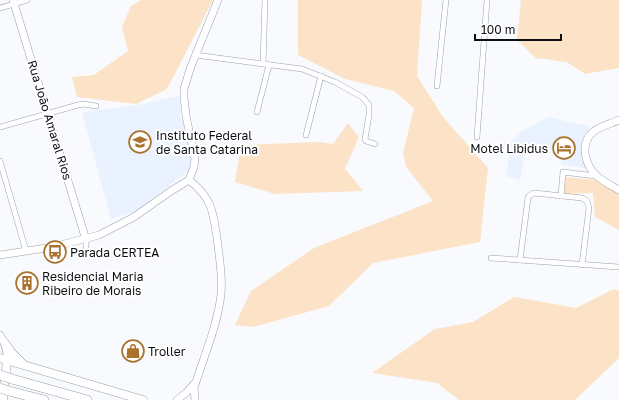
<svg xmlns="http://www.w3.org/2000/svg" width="619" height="400" font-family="'Golos Text',sans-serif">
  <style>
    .built { fill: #e9f2fe }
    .green { fill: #fce3c7 }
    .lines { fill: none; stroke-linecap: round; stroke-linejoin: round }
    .street-casing { stroke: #98a2ad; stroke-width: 6 }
    .secondary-casing { stroke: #98a2ad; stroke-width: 8 }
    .primary-casing { stroke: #98a2ad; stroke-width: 9 }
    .highway-casing { stroke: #98a2ad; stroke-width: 10 }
    .street { stroke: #fff; stroke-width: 5 }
    .secondary { stroke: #fff; stroke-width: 7 }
    .primary { stroke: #fff; stroke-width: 8 }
    .highway { stroke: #fff; stroke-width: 9 }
    .highway-bridge-casing { stroke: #98a2ad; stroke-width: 10; stroke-linecap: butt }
    .highway-bridge { stroke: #fff; stroke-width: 9 }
    .labels { text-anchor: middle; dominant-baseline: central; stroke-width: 4; stroke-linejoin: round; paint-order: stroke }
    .street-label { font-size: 12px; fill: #0c1014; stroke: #fff }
    .poi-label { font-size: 12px; fill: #0c1014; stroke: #fff; text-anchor: start }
  </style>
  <rect width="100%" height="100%" fill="#f8fafd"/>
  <g class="built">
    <polygon points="179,96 181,112 180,113 180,118 184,119 192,162 191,168 138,211 111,219 82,112 133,106"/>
    <polygon points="549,117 590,127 583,145 588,169 561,164 562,151 526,145 520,180 506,176 511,142 522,131"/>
  </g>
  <g class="green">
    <polygon points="141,0 213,0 167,89 136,104 77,97 72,77 94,75 128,51 122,27 131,6"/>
    <polygon points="298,0 422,0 417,76 443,117 488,168 480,242 373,263 329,306 253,327 235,325 251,291 314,248 433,201 406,167 403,153 414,108 394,91 345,79 298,55"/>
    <polygon points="521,0 619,0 619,68 585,74 567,62 536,58 517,40"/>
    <polygon points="348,123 359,137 345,169 363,191 275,194 235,182 241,145 320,142 333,144"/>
    <polygon points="564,177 597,180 619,193 619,230 595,217 593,193 564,194"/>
    <polygon points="614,289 619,291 619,358 575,400 459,400 437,383 372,373 435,329 473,322 514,297 576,308"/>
  </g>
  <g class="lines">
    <g class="street-casing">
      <g id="street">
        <polyline points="0,8 27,0"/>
        <polyline points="195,55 302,69 335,82 362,97 369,105 369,115 365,139 366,141 375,144"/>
        <polyline points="263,64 265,0"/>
        <polyline points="437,86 446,0"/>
        <polyline points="257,112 269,65"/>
        <polyline points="0,127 78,105 83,104 96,106"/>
        <polyline points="306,135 321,76"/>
        <polyline points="477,137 487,0"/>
        <polyline points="0,161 26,251"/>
        <polyline points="561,196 563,172 596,176"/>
        <polyline points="83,256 86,249 86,240"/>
        <polyline points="491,258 619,267"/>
        <polyline points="520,260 528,198 529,196 534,193 582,198 587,201 589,208 582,265"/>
      </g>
    </g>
    <g class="secondary-casing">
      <g id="secondary">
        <polyline points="13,0 86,240"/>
        <path d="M619 120C611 124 600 126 593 132 579 144 585 166 598 177 604 182 612 186 619 190"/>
        <path d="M189 180C212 198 213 211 217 238 219 257 223 275 221 294 218 324 203 359 194 388L195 400"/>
        <polyline points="0,255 53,247 99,235 134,217 171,191 189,180 194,167 195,159 186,116 184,97 184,89 190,69 218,0"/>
        <path d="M0 335C5 343 8 350 7 360"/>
        <polyline points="177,400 187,392 194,384"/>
      </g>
    </g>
    <g class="primary-casing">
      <g id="primary">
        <polyline points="5,343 11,352 23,364"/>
        <polyline points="0,358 143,400"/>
        <polyline points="3,400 7,360"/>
      </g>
    </g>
    <g class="highway-casing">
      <g id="highway">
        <polyline points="12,379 87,400"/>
        <polyline points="9,391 44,400"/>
      </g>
    </g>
    <use href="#street" class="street"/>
    <use href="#secondary" class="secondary"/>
    <use href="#primary" class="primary"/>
    <use href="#highway" class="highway"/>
    <g class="highway-bridge-casing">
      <g id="highway-bridge">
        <polyline points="0,375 12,379"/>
        <polyline points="0,388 9,391"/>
      </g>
    </g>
    <use href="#highway-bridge" class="highway-bridge"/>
  </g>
  <defs>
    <g id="university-ring" transform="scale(1.15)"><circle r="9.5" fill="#fff" stroke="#a9732e" stroke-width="1.5"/><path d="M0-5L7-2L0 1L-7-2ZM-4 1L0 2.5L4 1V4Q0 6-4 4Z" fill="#a9732e"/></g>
    <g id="hotel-ring" transform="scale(1.15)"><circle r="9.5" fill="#fff" stroke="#a9732e" stroke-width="1.5"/><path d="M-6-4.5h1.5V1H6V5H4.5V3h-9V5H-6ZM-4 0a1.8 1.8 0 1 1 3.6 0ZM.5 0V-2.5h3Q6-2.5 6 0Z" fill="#a9732e"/></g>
    <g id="bus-ring" transform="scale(1.15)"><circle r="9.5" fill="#fff" stroke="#a9732e" stroke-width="1.5"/><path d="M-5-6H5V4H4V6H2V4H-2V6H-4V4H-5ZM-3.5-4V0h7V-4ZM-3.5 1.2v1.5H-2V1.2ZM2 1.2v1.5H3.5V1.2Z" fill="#a9732e"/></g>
    <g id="building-ring" transform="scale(1.15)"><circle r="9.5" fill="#fff" stroke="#a9732e" stroke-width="1.5"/><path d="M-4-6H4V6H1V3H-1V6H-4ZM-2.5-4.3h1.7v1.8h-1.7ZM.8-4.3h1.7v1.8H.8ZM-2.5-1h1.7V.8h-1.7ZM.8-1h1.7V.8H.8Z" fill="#a9732e"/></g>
    <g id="shop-ring" transform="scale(1.15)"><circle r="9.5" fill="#fff" stroke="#a9732e" stroke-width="1.5"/><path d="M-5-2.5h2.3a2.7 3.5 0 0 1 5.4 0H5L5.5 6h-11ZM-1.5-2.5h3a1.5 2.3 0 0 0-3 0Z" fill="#a9732e"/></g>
  </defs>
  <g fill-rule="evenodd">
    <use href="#university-ring" x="140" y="142"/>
    <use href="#hotel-ring" x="564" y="148"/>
    <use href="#bus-ring" x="55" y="252"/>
    <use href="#building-ring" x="27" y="283"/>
    <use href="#shop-ring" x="133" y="351"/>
  </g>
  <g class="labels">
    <g class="street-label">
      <text transform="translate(50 120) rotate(73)">Rua João Amaral Rios</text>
    </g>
    <g class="poi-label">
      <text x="156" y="135">Instituto Federal<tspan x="156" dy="14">de Santa Catarina</tspan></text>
      <text x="548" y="148" text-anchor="end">Motel Libidus</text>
      <text x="70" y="252">Parada CERTEA</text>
      <text x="42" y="276">Residencial Maria<tspan x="42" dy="14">Ribeiro de Morais</tspan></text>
      <text x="148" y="351">Troller</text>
    </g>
  </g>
  <path d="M475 34v6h86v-6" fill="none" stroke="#0c1014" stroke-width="2"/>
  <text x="481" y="34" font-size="12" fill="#0c1014" stroke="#ffffff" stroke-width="3" paint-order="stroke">100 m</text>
</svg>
